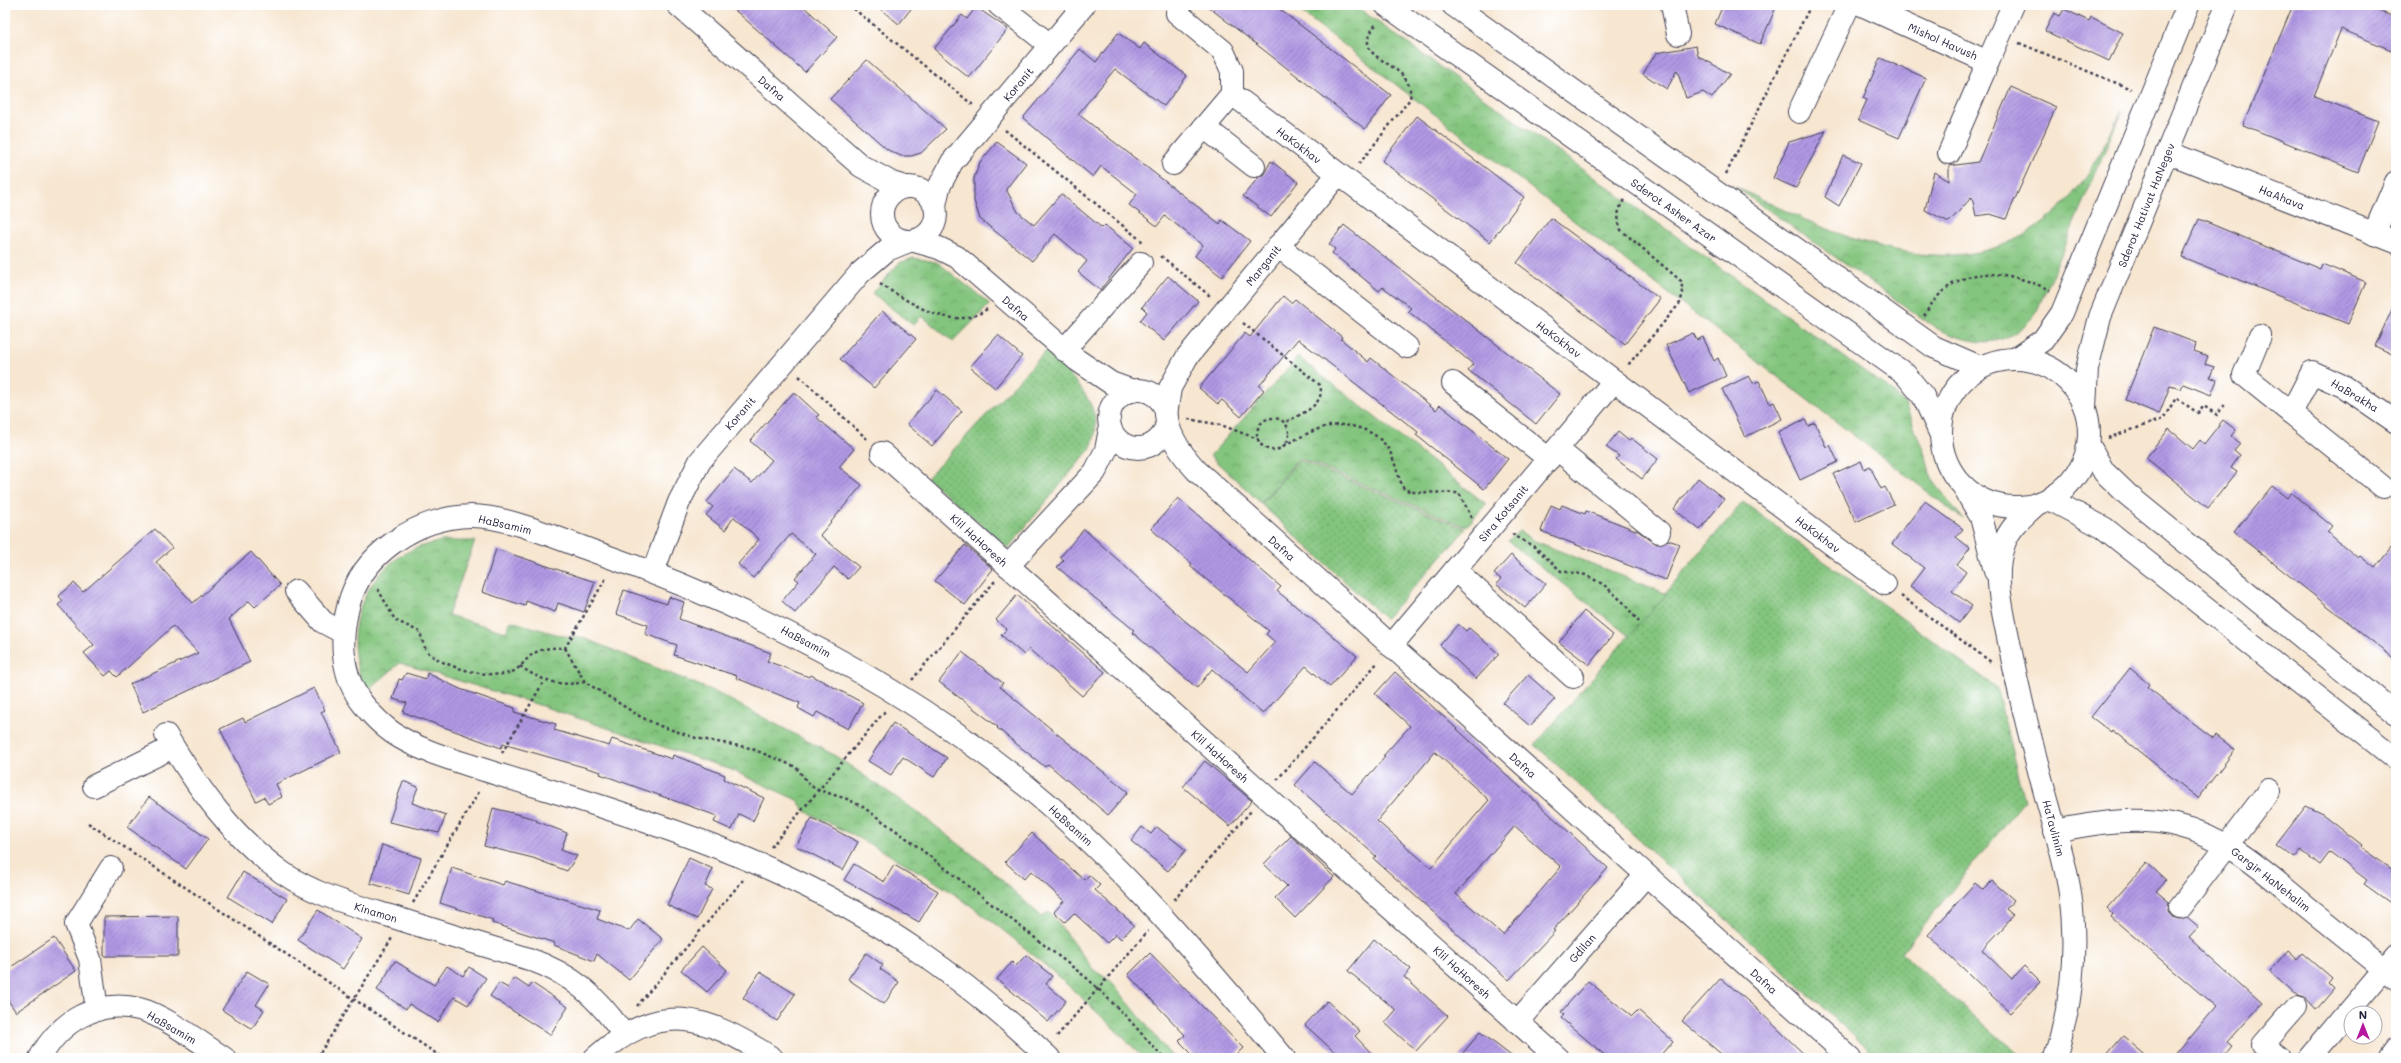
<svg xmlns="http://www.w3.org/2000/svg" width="2401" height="1063" font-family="Mali,sans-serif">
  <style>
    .grass { fill: url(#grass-dots); stroke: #52745c }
    .park { fill: url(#park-crowns); stroke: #52745c }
    .building { fill: url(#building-hatch); fill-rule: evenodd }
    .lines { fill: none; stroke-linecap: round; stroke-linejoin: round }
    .minor-casing { stroke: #423f51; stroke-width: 24 }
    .path { stroke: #423f51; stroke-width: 2.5; stroke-dasharray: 3 3; stroke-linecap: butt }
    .minor { stroke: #fff; stroke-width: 22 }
    .labels { text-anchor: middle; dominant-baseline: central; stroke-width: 3.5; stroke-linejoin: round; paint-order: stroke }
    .street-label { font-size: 11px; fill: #22223b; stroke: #fff }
  </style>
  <defs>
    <pattern id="grass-dots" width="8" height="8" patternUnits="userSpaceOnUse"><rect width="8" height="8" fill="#83c57e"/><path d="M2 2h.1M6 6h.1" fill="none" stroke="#6ba068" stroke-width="1.8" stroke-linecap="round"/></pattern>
    <pattern id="park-crowns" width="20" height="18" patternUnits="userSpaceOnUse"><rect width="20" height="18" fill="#83c57e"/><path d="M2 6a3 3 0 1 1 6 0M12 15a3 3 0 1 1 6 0" fill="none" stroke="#6ba068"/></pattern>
    <pattern id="building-hatch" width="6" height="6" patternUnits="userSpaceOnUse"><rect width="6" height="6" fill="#b099e4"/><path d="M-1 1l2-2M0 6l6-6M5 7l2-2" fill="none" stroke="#8f7cba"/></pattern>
  </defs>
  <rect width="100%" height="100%" fill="#fff"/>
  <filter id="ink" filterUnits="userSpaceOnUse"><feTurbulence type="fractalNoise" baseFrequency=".025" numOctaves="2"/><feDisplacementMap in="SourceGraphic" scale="8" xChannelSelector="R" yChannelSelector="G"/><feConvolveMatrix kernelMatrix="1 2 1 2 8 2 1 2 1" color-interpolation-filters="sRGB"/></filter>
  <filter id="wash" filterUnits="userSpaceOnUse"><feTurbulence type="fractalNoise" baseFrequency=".012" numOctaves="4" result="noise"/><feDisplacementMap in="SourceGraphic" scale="16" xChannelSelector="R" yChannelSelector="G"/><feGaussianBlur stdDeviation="0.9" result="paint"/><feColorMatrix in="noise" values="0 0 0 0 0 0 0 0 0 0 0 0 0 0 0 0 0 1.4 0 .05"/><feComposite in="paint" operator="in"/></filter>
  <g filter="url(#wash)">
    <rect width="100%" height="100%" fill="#f7e6d0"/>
    <g class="grass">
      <path d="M1046 351C1072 378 1110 408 1090 449L1008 548 927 478Z"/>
      <polygon points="1299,460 1466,529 1385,619 1261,504"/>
      <polygon points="1743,502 1996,687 2024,801 1901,953 2023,1058 1878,1058 1535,745"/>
    </g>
    <g class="park">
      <polygon points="1292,5 1354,5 1889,389 1905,404 1927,460 1931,478 1963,519"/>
      <path d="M2122 110 2036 313C2006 350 1976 347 1936 328L1734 186C1836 236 1964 302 2061 207 2089 180 2105 143 2122 110Z"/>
      <polygon points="913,258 937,262 990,304 953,342 922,316 913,325 872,293 899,263"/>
      <polygon points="1298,357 1486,504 1466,527 1299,458 1261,503 1210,456"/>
      <polygon points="1519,531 1535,541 1667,594 1629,636 1508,541"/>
      <path d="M441 541H475L448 615 506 632 511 621 563 636 581 637 713 691 834 755 916 811 981 861 1042 917 1049 912 1095 971 1111 981 1173 1058H1144C1090 1004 1035 953 974 908 921 869 863 840 805 811L797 800 729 769 539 705 400 663 366 692C363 683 359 674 357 666 345 620 370 570 411 550 420 546 431 544 441 541Z"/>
    </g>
    <g id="blocks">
      <g class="building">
        <polygon points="729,5 802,5 837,37 805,72"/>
        <polygon points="875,5 914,5 899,24"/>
        <polygon points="1206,5 1274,5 1391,95 1365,129"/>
        <polygon points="1723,5 1777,5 1760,44 1715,24"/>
        <polygon points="2293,5 2365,5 2396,18 2396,52 2341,29 2314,96 2378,121 2358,172 2243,125"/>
        <polygon points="976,7 1008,29 969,78 934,49 962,15 967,19"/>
        <polygon points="2064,9 2089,21 2091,17 2123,33 2109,61 2045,31 2054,13 2060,16"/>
        <polygon points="1118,33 1140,49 1144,43 1187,76 1164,106 1115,69 1078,114 1220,224 1222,220 1250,241 1222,277 1195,256 1203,245 1165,216 1157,226 1129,205 1137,194 1101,166 1093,177 1023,118 1080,49 1096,62"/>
        <polygon points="1696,46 1698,56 1730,74 1712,98 1703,92 1686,98 1677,70 1667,89 1643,74 1656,53"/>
        <polygon points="1880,58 1926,78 1899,138 1858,120 1867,100 1863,98"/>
        <polygon points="867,60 946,129 921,153 911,156 901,156 888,150 830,99"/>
        <polygon points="2011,87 2056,107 2006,219 1990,214 1976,216 1972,197 1949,222 1925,210 1934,172 1949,181 1949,166 1978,162"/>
        <polygon points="1417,116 1524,197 1490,242 1382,161"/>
        <polygon points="1826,131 1796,188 1773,178 1789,142"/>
        <polygon points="997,142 1026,163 1006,189 1018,212 1034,225 1061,194 1102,228 1105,225 1133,248 1100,290 1078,272 1087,261 1055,234 1032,261 980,219 974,201 974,178 980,162"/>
        <polygon points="1843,155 1861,163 1839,206 1825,197"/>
        <polygon points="1271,161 1298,182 1271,217 1243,196 1258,178 1264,174"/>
        <polygon points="1551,218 1660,299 1625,344 1517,263"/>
        <polygon points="2199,219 2320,269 2322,264 2366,282 2348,324 2182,257"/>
        <polygon points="1344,225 1560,394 1536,424 1468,370 1473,364 1408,311 1411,308 1383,287 1379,291 1332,253 1335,249 1329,244"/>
        <polygon points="1168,276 1198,301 1164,341 1140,321 1147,312 1142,307"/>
        <polygon points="1283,296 1291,303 1295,299 1342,337 1341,339 1368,362 1371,358 1436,410 1440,405 1508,459 1484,489 1416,435 1418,432 1298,339 1259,386 1264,390 1241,417 1222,400 1218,404 1199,388 1245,333 1250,337"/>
        <polygon points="2396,301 2396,356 2375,346"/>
        <polygon points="882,311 916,339 874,388 840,359"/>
        <polygon points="2154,327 2196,343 2194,351 2208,356 2205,364 2214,367 2210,377 2217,380 2211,395 2183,384 2181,389 2170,386 2159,414 2125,400"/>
        <polygon points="1693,333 1697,340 1703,337 1714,361 1718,358 1726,376 1689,393 1666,345"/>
        <polygon points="998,335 1022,356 995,388 970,367"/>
        <polygon points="1749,376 1753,383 1759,381 1770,404 1774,402 1782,419 1745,437 1722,389"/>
        <polygon points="937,390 962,411 932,446 907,424"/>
        <polygon points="794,392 819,415 816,417 854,449 839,467 862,485 820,535 859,567 848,579 834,567 795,613 782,601 799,581 795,578 816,554 791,534 753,578 738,564 759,539 734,517 725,530 706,515 713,507 707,502 734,469 752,483 772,460 750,441"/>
        <polygon points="1805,419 1808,426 1815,423 1826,447 1830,445 1838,462 1800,480 1778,432"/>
        <polygon points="2223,420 2236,430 2231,436 2240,443 2234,450 2240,455 2231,468 2237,472 2208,508 2146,458 2169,429 2193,449 2200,440 2204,444"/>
        <polygon points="1618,432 1629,441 1631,438 1658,459 1642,479 1616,459 1619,456 1606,447"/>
        <polygon points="1861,461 1864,469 1870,466 1881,489 1885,487 1894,504 1856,522 1833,474"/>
        <polygon points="1698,478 1724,499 1700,530 1674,509"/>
        <polygon points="2272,486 2287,498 2291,493 2332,526 2327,532 2358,558 2360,556 2375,568 2396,542 2396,660 2234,532"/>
        <polygon points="1178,498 1281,587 1277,591 1357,656 1330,687 1306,666 1263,714 1212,669 1197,688 1132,632 1134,630 1057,567 1064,560 1060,557 1084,529 1185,621 1248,672 1275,642 1266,634 1269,631 1190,566 1192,564 1151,529"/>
        <polygon points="1925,501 1963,529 1956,537 1970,548 1957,565 1966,572 1952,591 1972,606 1959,623 1910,586 1924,568 1892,544"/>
        <polygon points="1551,505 1560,509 1562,505 1585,514 1586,511 1638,531 1657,544 1668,540 1680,544 1666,580 1541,531"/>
        <polygon points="155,529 172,548 156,562 193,603 251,552 280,585 255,607 249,601 229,619 250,662 143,712 130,684 198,653 173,626 117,677 111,671 105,676 84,653 94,645 58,605 63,601 59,596 74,583 83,592"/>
        <polygon points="965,545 993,569 965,605 935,581"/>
        <polygon points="496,549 595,582 584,612 558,603 555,612 526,601 525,606 482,592"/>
        <polygon points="1511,555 1546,584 1525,608 1496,584 1501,579 1494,574"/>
        <polygon points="624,590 667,604 669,597 684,602 679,619 771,653 767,661 809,677 811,675 863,703 848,729 817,712 814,717 798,708 800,703 736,678 737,676 674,655 677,645 645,634 648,625 616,614"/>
        <polygon points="1017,595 1105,672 1082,696 1029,649 1024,655 1001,635 1007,629 996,620"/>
        <polygon points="1584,611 1613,635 1589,665 1559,642"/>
        <polygon points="1458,624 1466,631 1469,628 1499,654 1476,679 1440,645"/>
        <polygon points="962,652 1003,683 1000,687 1128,792 1108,815 1048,764 1045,767 997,728 998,727 939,682"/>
        <polygon points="2130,668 2149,684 2147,687 2213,738 2216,735 2235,750 2198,798 2112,730 2111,732 2091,717"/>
        <path d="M1395 672 1608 868 1553 930 1555 931 1509 980 1374 859 1376 856 1295 785 1315 762 1352 794 1385 757 1383 756 1410 726 1375 694ZM1435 752 1489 800 1431 868 1377 821ZM1515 826 1561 867 1503 935 1456 894Z"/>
        <polygon points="406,673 426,679 427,673 460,689 515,708 514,712 556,724 554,730 609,746 612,739 672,759 673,755 725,775 724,779 764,798 753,821 739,814 732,830 714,822 717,816 600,774 601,772 503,744 501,748 403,712 407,703 393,699 399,679 402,680"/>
        <polygon points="1528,675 1555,699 1530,726 1503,703"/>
        <polygon points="314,688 325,710 321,712 341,752 276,784 282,797 268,804 264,797 256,801 220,729 243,718 245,722"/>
        <polygon points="893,723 947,758 934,777 903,757 891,775 868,761"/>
        <polygon points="1205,761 1252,801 1230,826 1183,787"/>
        <polygon points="403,781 418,787 412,803 446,815 439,833 389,822"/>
        <polygon points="149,797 208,839 186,869 127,827"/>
        <polygon points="2306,806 2321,813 2362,845 2360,847 2396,872 2396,907 2364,884 2367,880 2330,852 2320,865 2301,850 2295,858 2276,845"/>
        <polygon points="493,808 536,819 536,821 567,833 561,850 577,856 567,871 533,858 484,846"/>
        <polygon points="812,818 858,842 843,870 796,846"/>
        <polygon points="1142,827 1151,834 1157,827 1186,850 1168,871 1131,841"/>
        <polygon points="1032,833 1084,880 1089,875 1100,885 1095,890 1134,925 1121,939 1116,934 1107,943 1074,913 1065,922 1054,912 1064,901 1031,871 1024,879 1005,862"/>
        <polygon points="1291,836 1334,877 1295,918 1275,898 1287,886 1264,864"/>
        <polygon points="382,845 421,858 409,895 370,883"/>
        <polygon points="689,858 713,869 705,886 712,889 697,919 667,905"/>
        <polygon points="2147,863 2166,880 2156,891 2169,902 2168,911 2172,917 2179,919 2187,917 2199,927 2189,938 2262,1004 2227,1043 2231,1046 2221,1058 2173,1058 2216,1007 2111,917 2113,914 2107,908"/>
        <polygon points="854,864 884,882 894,865 938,891 919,922 844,880"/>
        <polygon points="452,868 503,885 505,881 600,910 597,919 629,931 638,919 663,939 629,980 597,954 594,961 554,945 555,943 492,923 493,920 440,903"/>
        <polygon points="243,872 287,899 272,924 228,897"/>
        <polygon points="1992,881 2014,900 2006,909 2014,916 1982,950 2012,979 2024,966 2040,982 2010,1013 1928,935 1975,883 1983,890"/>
        <polygon points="318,910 362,939 343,969 298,940"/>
        <polygon points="178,916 178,956 104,956 104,917"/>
        <polygon points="54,938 76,971 16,1012 5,996 5,971"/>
        <polygon points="1374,939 1411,969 1404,977 1448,1016 1416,1051 1385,1023 1396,1010 1348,971"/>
        <polygon points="702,947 727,970 707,992 681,970"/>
        <polygon points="2287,951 2297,960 2303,953 2332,978 2328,983 2334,989 2316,1010 2304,997 2297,995 2270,971"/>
        <polygon points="866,953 883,965 880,969 899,982 884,1004 848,979"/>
        <polygon points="1150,953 1243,1048 1233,1058 1196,1058 1179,1041 1185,1035 1128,975"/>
        <polygon points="1026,955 1052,976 1046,984 1066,1001 1048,1022 997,979 1012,962 1016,966"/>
        <polygon points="395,961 434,985 447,966 463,976 469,967 486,978 468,1005 454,997 438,1022 409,1004 406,1009 377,990"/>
        <polygon points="247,971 269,984 256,1005 264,1010 252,1029 222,1010"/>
        <polygon points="760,972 795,994 777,1021 743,998"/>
        <polygon points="514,978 529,988 532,983 568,1007 550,1035 490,996 499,983 508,988"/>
        <polygon points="1721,978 1756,1008 1808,1058 1726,1058 1682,1021"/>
        <polygon points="1588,981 1632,1016 1638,1010 1673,1041 1658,1058 1608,1058 1561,1018 1564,1015 1561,1012"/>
        <polygon points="1327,1001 1360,1031 1355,1036 1376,1058 1341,1058 1305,1025"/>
        <polygon points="1480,1032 1514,1058 1459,1058"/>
        <polygon points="2123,1036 2149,1058 2104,1058"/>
      </g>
    </g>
  </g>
  <g filter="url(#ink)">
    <use href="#blocks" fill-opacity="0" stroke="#423f51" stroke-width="1"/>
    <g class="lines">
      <g class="minor-casing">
        <g id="minor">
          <polyline points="678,5 861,166 892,183 905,187"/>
          <polyline points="999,5 1050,45"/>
          <polyline points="1386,5 1905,374 1923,396 1940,433"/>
          <polyline points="1453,5 1934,347 1980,367"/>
          <polyline points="1672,5 1678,34"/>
          <polyline points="1862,5 1988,62 2013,5"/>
          <polyline points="1232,94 1885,584"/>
          <polyline points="1799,112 1849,5"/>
          <polyline points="1204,127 1254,166"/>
          <polyline points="2167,152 2396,242"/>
          <polyline points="1949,153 1988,62"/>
          <polyline points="1173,164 1232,94 1232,71 1223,51 1177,13"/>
          <circle cx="909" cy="214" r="27"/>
          <polyline points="935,205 939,187 952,162 1084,5"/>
          <polyline points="2374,234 2396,182"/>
          <polyline points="914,241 939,248 957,257 1077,360 1111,383 1133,391"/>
          <polyline points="1278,246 1407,347"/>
          <polyline points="2260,336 2244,375 2383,487"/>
          <polyline points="1064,350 1141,263"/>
          <circle cx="2015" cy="433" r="74"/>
          <polyline points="2015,359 2043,340 2062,313 2188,5"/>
          <polyline points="1453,383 1549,459"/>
          <circle cx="1138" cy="419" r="29"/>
          <polyline points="2085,408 2087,369 2100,317 2227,5"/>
          <polyline points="2291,413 2312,372 2345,387 2396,422"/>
          <polyline points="1166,415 1170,388 1187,357 1338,174"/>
          <path d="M1167 419C1170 439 1184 457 1197 471L1850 1058"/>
          <polyline points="2089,445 2104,472 2128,495 2396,714"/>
          <polyline points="1557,449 1659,532"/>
          <polyline points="882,453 1558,1058"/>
          <polyline points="1965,490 1981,517 1995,571"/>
          <polyline points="2049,499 2104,528 2396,759"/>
          <path d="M2038 503C2025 515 2010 526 2004 544 1993 573 2002 608 2008 637 2018 690 2031 742 2045 793 2054 826 2065 860 2070 893 2078 949 2072 1004 2055 1058"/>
          <polyline points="1008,566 1095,472 1106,450 1110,429"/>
          <polyline points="1455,570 1573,677"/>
          <polyline points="653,572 679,502 700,461 860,273 887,250 909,241"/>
          <polyline points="296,591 323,622 342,632"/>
          <polyline points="1391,646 1614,381"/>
          <path d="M166 735C198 788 232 837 283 873 315 895 353 905 390 916 436 931 483 945 529 959 574 975 597 997 624 1035"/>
          <polyline points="94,786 173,747"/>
          <path d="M2055 831C2094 823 2136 816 2176 825 2228 837 2266 873 2306 906 2336 930 2366 954 2396 979"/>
          <polyline points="2180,907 2269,790"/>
          <polyline points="97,1010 90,959 76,924 111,868"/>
          <polyline points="1517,1022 1646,875"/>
          <path d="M40 1058C60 1021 97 999 139 1009 164 1015 202 1044 224 1058"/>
          <path d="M595 1058C660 999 705 1015 772 1058"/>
          <path d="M1049 1058C964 977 878 917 770 869 717 845 661 826 606 808 561 793 514 780 469 765 444 757 415 748 393 733 383 726 371 714 363 704 341 676 340 640 348 607 361 553 418 517 471 516 507 516 556 538 590 550 749 605 899 682 1030 789 1126 868 1204 963 1284 1058"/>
          <polyline points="2279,1058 2263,1045 2296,1007"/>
          <polyline points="2309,1058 2396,955"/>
          <polyline points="2390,1058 2396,1050"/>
        </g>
      </g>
      <g class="path">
        <polyline points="849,5 973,105"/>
        <polyline points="2019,43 2131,89"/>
        <polyline points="1005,130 1143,242"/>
        <path d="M1359 164 1410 99C1415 65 1366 63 1368 41 1368 35 1373 29 1376 24"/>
        <polyline points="1726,174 1811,5"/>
        <path d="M1624 200C1617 210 1617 219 1621 230L1681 281 1683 293 1680 303 1628 365"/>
        <polyline points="1161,256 1210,296"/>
        <path d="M880 284C910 302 953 334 987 309"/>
        <path d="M1924 316C1954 262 2002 268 2050 290"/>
        <path d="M1243 323 1320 385C1326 406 1300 414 1284 423"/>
        <polyline points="799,376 867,439"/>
        <circle cx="1273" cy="434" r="16"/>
        <polyline points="1188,419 1221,425 1258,439"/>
        <polyline points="2108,438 2163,419 2176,398 2198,413 2204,406 2217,415 2226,403"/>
        <path d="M1284 445C1298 439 1315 428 1330 426 1352 422 1379 431 1390 452 1396 464 1398 478 1404 489L1412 492 1459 493 1472 518"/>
        <polyline points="1512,534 1536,548 1561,571 1586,575 1604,585 1623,602 1639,622"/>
        <path d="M378 589 395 620 420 632C422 638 423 647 428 652 442 667 492 680 512 672 519 669 523 663 528 658 538 648 552 647 565 648L606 578"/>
        <polyline points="1901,596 1991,662"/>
        <polyline points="565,648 585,682 641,717 660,726 696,738 750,748 796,767 808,783 815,789 847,799 863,807 905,837 1088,979 1126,1016 1163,1058"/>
        <path d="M520 666C541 681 560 687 585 682"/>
        <polyline points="912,680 995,581"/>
        <polyline points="502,753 544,681"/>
        <polyline points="1277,780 1378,662"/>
        <polyline points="88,823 443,1058"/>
        <polyline points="771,847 885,711"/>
        <polyline points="1174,900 1251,811"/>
        <polyline points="413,903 480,790"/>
        <polyline points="637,1006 743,880"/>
        <polyline points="1057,1036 1148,931"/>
        <polyline points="317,1058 392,938"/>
      </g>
      <use href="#minor" class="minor"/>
    </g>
  </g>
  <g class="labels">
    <g class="street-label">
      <text transform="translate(1943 41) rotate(24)">Mishol Havush</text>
      <text transform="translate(1018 84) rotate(-50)">Koranit</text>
      <text transform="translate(772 88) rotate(41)">Dafna</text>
      <text transform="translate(1299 145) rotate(37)">HaKokhav</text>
      <text transform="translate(2282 197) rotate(22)">HaAhava</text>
      <text transform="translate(2146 205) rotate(-68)">Sderot Hativat HaNegev</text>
      <text transform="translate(1674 210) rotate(35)">Sderot Asher Azar</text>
      <text transform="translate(1263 265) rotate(-51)">Marganit</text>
      <text transform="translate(1016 308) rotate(41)">Dafna</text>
      <text transform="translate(1559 339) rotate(37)">HaKokhav</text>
      <text transform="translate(2355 395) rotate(31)">HaBrakha</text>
      <text transform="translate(740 413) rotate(-49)">Koranit</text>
      <text transform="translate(1503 513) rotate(-50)">Sira Kotsanit</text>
      <text transform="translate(505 524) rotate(13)">HaBsamim</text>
      <text transform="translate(1818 534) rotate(37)">HaKokhav</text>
      <text transform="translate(979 540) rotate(42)">Klil HaHoresh</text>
      <text transform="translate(1282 548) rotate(42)">Dafna</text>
      <text transform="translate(806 641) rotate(28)">HaBsamim</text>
      <text transform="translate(1220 756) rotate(42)">Klil HaHoresh</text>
      <text transform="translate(1523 765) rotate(42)">Dafna</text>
      <text transform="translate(1071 825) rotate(42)">HaBsamim</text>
      <text transform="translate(2054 828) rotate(75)">HaTavlinim</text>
      <text transform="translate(2271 879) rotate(38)">Gargir HaNehalim</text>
      <text transform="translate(376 912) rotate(17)">Kinamon</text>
      <text transform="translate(1582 948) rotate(-49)">Gdilan</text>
      <text transform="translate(1462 972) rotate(42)">Klil HaHoresh</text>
      <text transform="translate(1764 981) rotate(42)">Dafna</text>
      <text transform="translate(172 1027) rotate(30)">HaBsamim</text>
    </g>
  </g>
  <rect width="2401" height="1063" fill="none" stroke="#fff" stroke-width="20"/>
  <g transform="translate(2363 1025)"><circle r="19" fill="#ffffff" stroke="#a7a7b1"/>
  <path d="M0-3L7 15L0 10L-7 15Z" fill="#b5179e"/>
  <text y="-6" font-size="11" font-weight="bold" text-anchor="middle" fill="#22223b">N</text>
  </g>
</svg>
